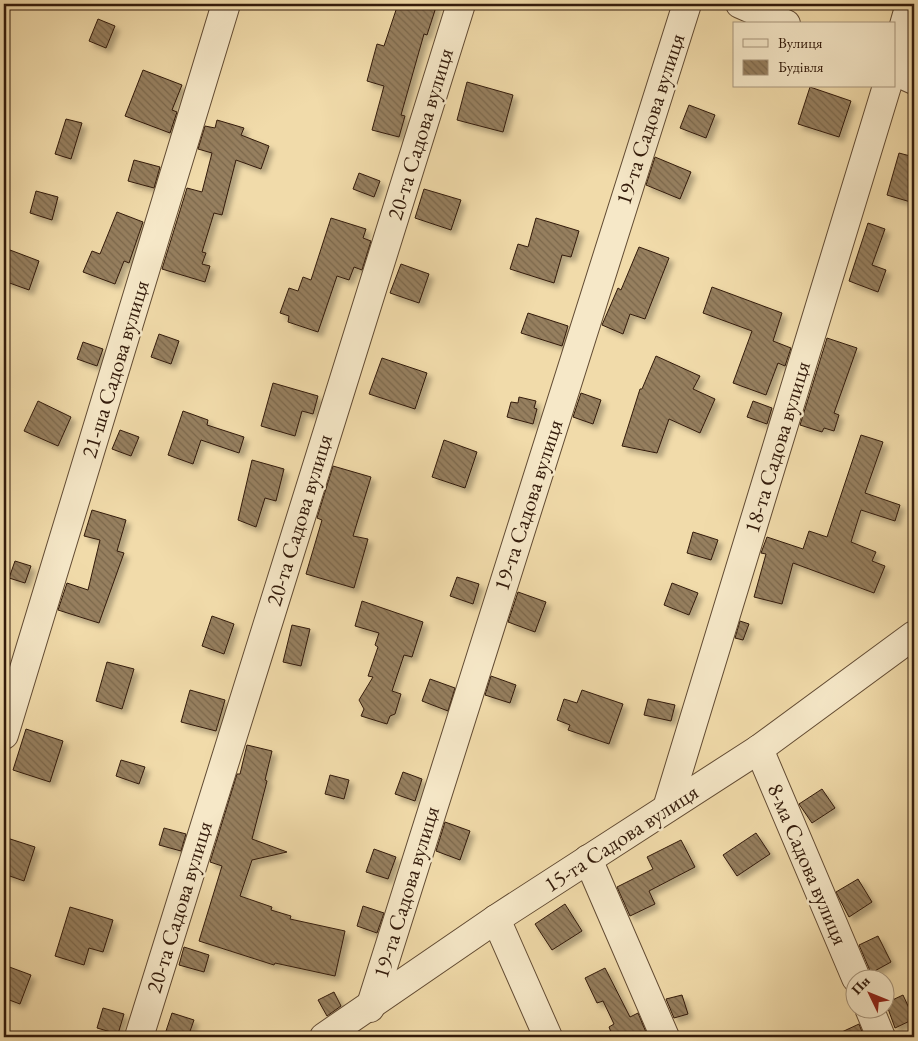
<svg xmlns="http://www.w3.org/2000/svg" width="918" height="1041" font-family="'EB Garamond',serif">
  <style>
    .building { fill: url(#building-back-hatch); stroke: #331b0b; filter: url(#shadow) }
    .lines { fill: none; stroke-linecap: round; stroke-linejoin: round }
    .minor-casing { stroke: #624b33; stroke-width: 30 }
    .minor { stroke: #f6e8c8; stroke-width: 28 }
    .labels { text-anchor: middle; dominant-baseline: central; stroke-width: 5; stroke-linejoin: round; paint-order: stroke }
    .street-label { font-size: 22px; fill: #331b0b; stroke: #f6e8c8 }
  </style>
  <defs>
    <pattern id="building-back-hatch" width="6" height="6" patternUnits="userSpaceOnUse" patternTransform="scale(1.25)"><rect width="6" height="6" fill="#967f5e"/><path d="M-1 5l2 2M0 0l6 6M5-1l2 2" fill="none" stroke="#7b674c"/></pattern>
    <filter id="shadow"><feDropShadow dx="4.5" dy="4.5" stdDeviation="2.5" flood-color="#0004"/></filter>
  </defs>
  <rect width="100%" height="100%" fill="#f1dbaa"/>
  <filter id="stains"><feTurbulence type="fractalNoise" baseFrequency=".004" numOctaves="4"/><feColorMatrix values="0 0 0 0 .2 0 0 0 0 .09 0 0 0 0 .02 0 0 0 .5 -.17"/></filter>
  <radialGradient id="worn" r=".72"><stop offset=".6" stop-color="#630" stop-opacity="0"/><stop offset="1" stop-color="#630" stop-opacity=".3"/></radialGradient>
  <g class="building">
    <polygon points="398,4 437,4 427,35 424,34 401,115 405,116 399,137 372,130 384,86 367,81 377,44 384,46"/>
    <polygon points="98,19 115,26 106,48 89,41"/>
    <polygon points="143,70 182,85 172,110 177,112 170,133 125,116"/>
    <polygon points="467,82 513,95 503,132 457,120"/>
    <polygon points="810,87 851,101 839,137 798,124"/>
    <polygon points="689,105 715,115 706,138 680,128"/>
    <polygon points="66,119 82,123 71,159 55,154"/>
    <polygon points="217,120 244,128 241,135 269,146 261,169 236,160 222,215 214,213 202,252 206,253 202,264 210,266 205,282 162,269 187,188 202,192 212,153 198,149 205,126 215,128"/>
    <polygon points="899,153 914,157 914,203 887,195"/>
    <polygon points="655,157 691,172 680,199 646,185"/>
    <polygon points="134,160 160,167 154,188 128,181"/>
    <polygon points="359,173 380,181 374,197 353,189"/>
    <polygon points="424,189 461,200 451,230 415,218"/>
    <polygon points="36,191 58,197 52,220 30,213"/>
    <polygon points="117,212 143,222 129,263 124,261 115,284 83,272 92,251 100,254"/>
    <polygon points="331,218 366,229 363,238 371,241 362,270 354,267 349,280 337,276 318,332 288,322 289,316 280,313 289,288 298,291 303,277 311,280"/>
    <polygon points="536,218 579,231 571,257 562,255 554,283 510,269 518,244 528,247"/>
    <polygon points="868,223 885,229 872,265 886,270 878,292 849,281"/>
    <polygon points="639,247 669,258 645,319 630,314 623,334 602,325 618,288 621,290"/>
    <polygon points="10,250 39,261 29,290 4,281 4,269"/>
    <polygon points="401,264 429,274 419,303 390,293"/>
    <polygon points="712,287 782,313 773,341 791,348 785,366 778,363 766,395 733,383 752,331 703,313"/>
    <polygon points="528,313 568,326 562,346 521,333"/>
    <polygon points="159,334 179,341 171,364 151,357"/>
    <polygon points="827,338 857,348 834,413 839,415 834,431 824,428 822,432 800,425"/>
    <polygon points="83,342 103,349 97,366 77,359"/>
    <polygon points="656,356 700,376 693,389 715,399 700,433 669,419 657,453 622,446 640,389 642,389"/>
    <polygon points="382,358 427,373 415,409 369,394"/>
    <polygon points="273,383 318,396 313,414 302,411 295,436 261,426"/>
    <polygon points="581,393 601,400 593,424 573,417"/>
    <polygon points="519,397 536,401 534,408 537,409 533,424 507,417 511,402 518,403"/>
    <polygon points="38,401 71,417 58,446 24,431"/>
    <polygon points="753,401 772,408 767,424 747,417"/>
    <polygon points="183,411 208,420 207,425 244,437 239,453 201,440 193,464 168,455"/>
    <polygon points="120,430 139,437 131,456 112,449"/>
    <polygon points="861,435 883,442 865,493 900,505 895,521 861,510 851,542 876,552 872,561 885,566 874,593 793,563 782,604 754,597 766,554 761,553 767,537 803,549 809,531 827,537"/>
    <polygon points="444,440 477,452 465,488 432,477"/>
    <polygon points="252,460 284,469 276,501 265,498 256,527 238,520"/>
    <polygon points="333,466 371,477 353,536 368,539 354,588 306,574 322,520 317,518"/>
    <polygon points="92,510 126,520 117,551 124,553 99,623 58,610 67,583 88,590 100,540 84,536"/>
    <polygon points="693,532 718,540 711,560 687,553"/>
    <polygon points="15,561 31,566 25,583 9,578"/>
    <polygon points="457,577 479,584 473,604 450,596"/>
    <polygon points="672,583 698,593 689,615 664,605"/>
    <polygon points="518,592 546,602 535,632 508,622"/>
    <polygon points="362,601 423,622 412,657 404,655 392,691 401,694 395,714 390,716 387,724 361,716 364,709 359,700 373,677 368,676 378,647 375,645 379,633 355,626"/>
    <polygon points="212,616 234,624 224,654 202,646"/>
    <polygon points="740,621 749,624 743,640 735,638"/>
    <polygon points="292,625 310,629 301,666 283,662"/>
    <polygon points="107,662 134,669 122,709 96,701"/>
    <polygon points="491,676 516,685 510,703 485,695"/>
    <polygon points="430,679 455,688 448,711 422,701"/>
    <polygon points="190,690 225,700 216,731 181,722"/>
    <polygon points="582,690 623,704 609,744 568,730 570,725 557,720 564,699 577,703"/>
    <polygon points="648,699 675,705 671,721 644,715"/>
    <polygon points="26,729 63,741 50,782 13,770"/>
    <polygon points="247,745 272,751 265,780 267,781 252,839 287,852 252,860 240,896 272,907 271,910 291,916 290,919 345,931 335,976 275,963 274,965 199,941 222,866 210,862 237,774 240,774"/>
    <polygon points="121,760 145,767 139,784 116,776"/>
    <polygon points="403,772 422,779 415,801 395,794"/>
    <polygon points="330,775 349,780 344,799 325,794"/>
    <polygon points="822,789 835,808 812,823 799,804"/>
    <polygon points="445,822 470,831 460,860 436,851"/>
    <polygon points="164,828 186,834 181,851 159,845"/>
    <polygon points="756,833 770,854 737,876 723,855"/>
    <polygon points="4,837 35,847 24,881 4,874"/>
    <polygon points="681,840 695,867 649,891 655,904 630,916 617,887 653,869 647,857"/>
    <polygon points="374,849 396,857 388,879 366,872"/>
    <polygon points="858,879 872,902 849,917 836,892"/>
    <polygon points="565,904 582,931 552,950 535,924"/>
    <polygon points="363,906 384,913 377,933 357,926"/>
    <polygon points="70,907 113,920 103,952 89,948 84,965 55,956"/>
    <polygon points="878,936 891,962 871,973 859,945"/>
    <polygon points="184,947 209,955 204,972 179,965"/>
    <polygon points="4,965 31,975 20,1004 4,998"/>
    <polygon points="605,968 630,1017 638,1013 648,1037 620,1037 618,1033 612,1035 609,1027 614,1024 603,1001 597,1003 585,978"/>
    <polygon points="334,992 341,1006 327,1016 318,1000"/>
    <polygon points="682,995 688,1014 674,1018 666,999"/>
    <polygon points="903,995 914,1019 895,1028 886,1003"/>
    <polygon points="103,1008 124,1014 118,1034 97,1028"/>
    <polygon points="172,1013 194,1020 188,1037 164,1037"/>
    <polygon points="859,1024 864,1037 831,1037"/>
  </g>
  <g class="lines">
    <g class="minor-casing">
      <g id="minor">
        <polyline points="740,4 786,24"/>
        <polyline points="894,60 910,4"/>
        <polyline points="894,71 914,80"/>
        <polyline points="4,735 226,4"/>
        <polyline points="759,749 856,978"/>
        <polyline points="667,808 887,86"/>
        <polyline points="588,859 665,1037"/>
        <polyline points="496,919 548,1037"/>
        <polyline points="370,1008 687,4"/>
        <polyline points="869,1008 881,1037"/>
        <polyline points="139,1037 461,4"/>
        <polyline points="324,1037 496,919 759,749 914,635"/>
      </g>
    </g>
    <use href="#minor" class="minor"/>
  </g>
  <g class="labels">
    <g class="street-label">
      <text transform="translate(650 119) rotate(-72)">19-та Садова вулиця</text>
      <text transform="translate(420 134) rotate(-73)">20-та Садова вулиця</text>
      <text transform="translate(115 369) rotate(-73)">21-ша Садова вулиця</text>
      <text transform="translate(777 447) rotate(-73)">18-та Садова вулиця</text>
      <text transform="translate(528 505) rotate(-72)">19-та Садова вулиця</text>
      <text transform="translate(299 520) rotate(-73)">20-та Садова вулиця</text>
      <text transform="translate(621 838) rotate(-33)">15-та Садова вулиця</text>
      <text transform="translate(808 864) rotate(67)">8-ма Садова вулиця</text>
      <text transform="translate(406 892) rotate(-73)">19-та Садова вулиця</text>
      <text transform="translate(179 907) rotate(-73)">20-та Садова вулиця</text>
    </g>
  </g>
  <rect width="918" height="1041" fill="none" stroke="#f1dbaa" stroke-width="20"/>
  <rect x="5" y="5" width="908" height="1031" fill="none" stroke="#331b0b" stroke-width="2.5"/>
  <rect x="10" y="10" width="898" height="1021" fill="none" stroke="#331b0b"/>
  <rect x="733" y="22" width="162" height="65" fill="#f6e8c8" stroke="#a8967c"/>
  <rect x="743" y="39" width="25" height="8" fill="#f6e8c8" stroke="#a8967c"/>
  <text x="778" y="48" font-size="15" fill="#331b0b">Вулиця</text>
  <rect x="743" y="60" width="25" height="15" fill="url(#building-back-hatch)" stroke="#a8967c"/>
  <text x="778" y="72" font-size="15" fill="#331b0b">Будівля</text>
  <g transform="translate(870 994) rotate(313)"><circle r="24" fill="#f6e8c8" stroke="#a8967c"/>
  <path d="M0-4L9 19L0 12L-9 19Z" fill="#8f2418"/>
  <text y="-8" font-size="14" font-weight="bold" text-anchor="middle" fill="#331b0b">Пн</text>
  </g>
  <rect width="100%" height="100%" filter="url(#stains)"/>
  <rect width="100%" height="100%" fill="url(#worn)"/>
</svg>
